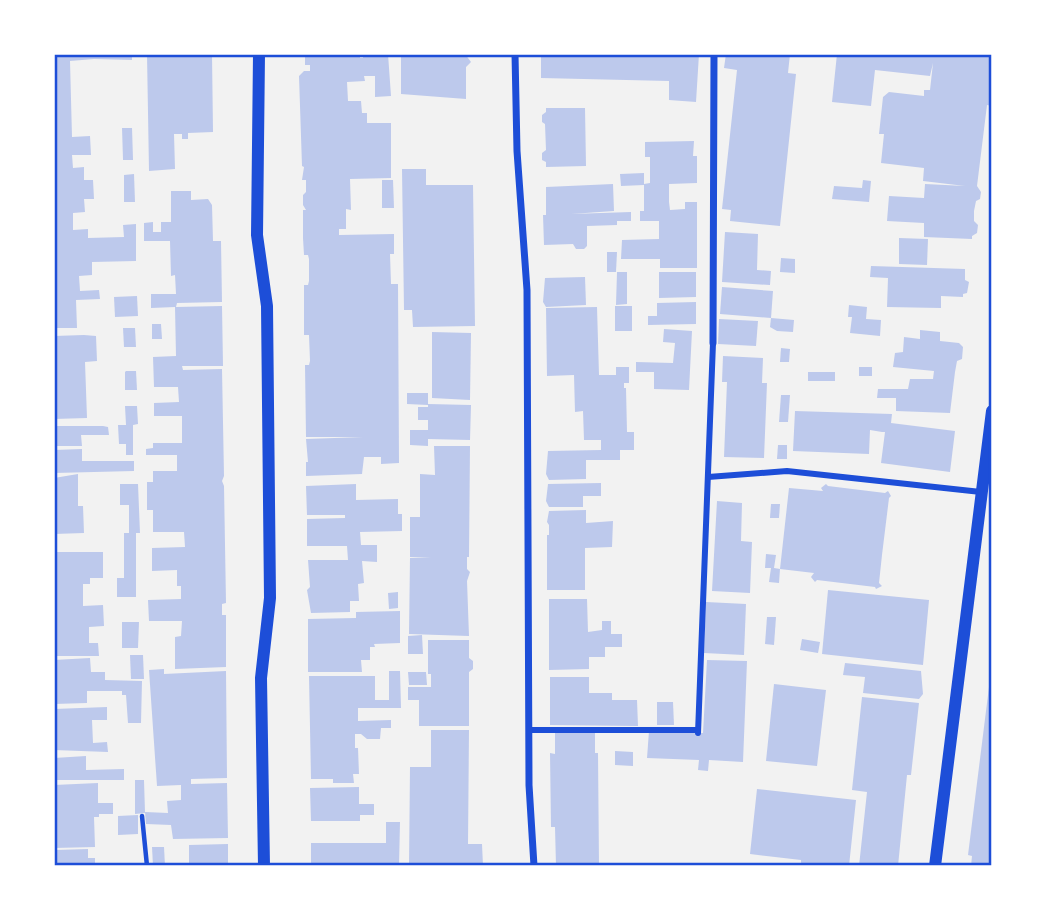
<svg xmlns="http://www.w3.org/2000/svg" width="1046" height="920" font-family="'Varela Round',sans-serif">
  <style>
    .building { fill: #bdc9ec }
    .lines { fill: none; stroke-linecap: round; stroke-linejoin: round }
    .path { stroke: #1d4ed8; stroke-width: 4.5 }
    .pedestrian { stroke: #1d4ed8; stroke-width: 6 }
    .minor { stroke: #1d4ed8; stroke-width: 7 }
    .tertiary { stroke: #1d4ed8; stroke-width: 12 }
    .neatline { fill: none; stroke: #1d4ed8; stroke-width: 2.5 }
  </style>
  <rect width="100%" height="100%" fill="#f2f2f2"/>
  <g class="building">
    <polygon points="54,54 132,54 132,60 94,59 70,61 72,137 90,136 91,155 72,155 73,168 84,167 84,180 93,180 94,199 84,199 85,212 73,213 73,230 88,229 88,238 124,237 123,225 136,224 136,261 92,262 92,275 79,276 80,291 99,290 100,299 76,300 77,328 54,328"/>
    <polygon points="147,54 212,54 213,132 188,133 188,139 182,139 182,134 174,134 175,169 149,171"/>
    <polygon points="305,54 350,54 350,56 360,56 360,58 363,58 363,54 388,54 391,96 375,97 375,76 364,76 365,81 347,82 348,101 361,101 362,113 367,113 367,123 391,123 391,178 350,179 351,210 346,209 346,229 339,229 339,235 394,234 394,254 390,254 391,284 398,284 399,463 381,464 381,457 364,457 362,474 306,476 306,462 308,462 306,439 363,437 306,437 305,365 309,365 310,361 309,335 304,335 304,285 308,285 309,281 309,259 308,255 304,255 303,238 303,210 306,210 303,205 303,195 306,192 306,180 302,180 304,167 302,166 299,76 304,71 310,71 310,65 305,65"/>
    <polygon points="401,54 465,54 471,62 466,67 466,99 401,94"/>
    <polygon points="541,54 699,54 696,102 669,100 669,81 541,78"/>
    <polygon points="726,54 790,54 788,73 796,74 780,226 730,221 731,210 722,209 737,70 724,68"/>
    <polygon points="837,54 992,54 992,106 987,105 977,186 981,192 980,199 976,201 974,211 974,221 978,225 977,233 972,236 972,239 924,237 924,223 887,221 889,196 924,198 925,184 965,186 923,181 924,168 881,163 884,134 879,134 883,97 889,92 924,96 924,90 930,90 933,63 930,76 875,70 871,106 832,102"/>
    <polygon points="546,108 585,108 586,166 546,167 546,162 542,160 542,153 546,150 545,124 542,122 542,115 546,112"/>
    <polygon points="122,128 132,128 133,160 123,160"/>
    <polygon points="694,141 693,156 697,156 697,183 669,184 669,202 670,210 685,209 685,202 697,202 697,268 660,268 660,259 621,259 622,240 659,239 659,221 640,221 640,211 644,211 644,184 650,183 650,157 645,157 645,142"/>
    <polygon points="402,169 426,169 426,185 473,185 475,326 413,327 412,310 404,310"/>
    <polygon points="644,173 644,185 621,186 620,174"/>
    <polygon points="134,174 135,202 124,202 124,175"/>
    <polygon points="382,180 393,180 394,208 382,208"/>
    <polygon points="863,180 871,181 869,202 832,199 834,186 862,188"/>
    <polygon points="613,184 614,211 571,214 631,212 631,221 617,221 617,225 587,226 587,246 584,249 576,249 573,244 544,245 543,215 546,215 546,187"/>
    <polygon points="171,191 191,191 191,200 208,199 212,205 213,241 221,241 222,302 177,303 176,307 222,306 223,366 182,366 183,370 222,369 224,476 222,481 224,486 226,603 222,604 222,615 226,615 226,667 175,669 175,637 181,636 182,621 149,621 148,600 181,599 181,586 177,586 177,570 152,571 152,548 185,547 184,532 153,532 153,510 147,510 147,482 153,482 153,471 177,471 177,455 146,455 146,449 153,448 153,443 182,443 182,416 154,416 154,403 179,402 178,387 154,387 153,357 176,356 175,307 151,308 151,294 176,294 175,275 171,276 170,241 144,241 144,223 153,222 153,232 161,232 161,222 171,222"/>
    <polygon points="725,232 758,234 757,270 771,271 770,285 722,282"/>
    <polygon points="899,238 928,239 927,265 899,264"/>
    <polygon points="607,252 617,252 616,272 607,272"/>
    <polygon points="781,258 795,259 795,273 780,272"/>
    <polygon points="871,266 965,269 965,280 969,282 967,293 963,294 963,297 941,296 941,308 887,307 888,278 870,277"/>
    <polygon points="617,272 627,272 627,304 616,305"/>
    <polygon points="659,272 696,272 696,297 659,298"/>
    <polygon points="585,277 586,305 546,307 543,302 545,278"/>
    <polygon points="722,287 773,291 771,318 720,314"/>
    <polygon points="137,296 138,316 115,317 114,297"/>
    <polygon points="696,302 696,324 648,325 648,316 657,316 657,303"/>
    <polygon points="849,305 867,307 866,319 881,320 880,336 850,333 852,317 848,317"/>
    <rect x="615" y="306" width="17" height="25"/>
    <polygon points="597,307 599,375 616,375 616,367 629,367 629,383 624,383 624,388 626,388 627,432 634,432 634,450 620,450 620,460 586,460 586,479 549,480 546,474 548,451 601,450 601,440 584,440 583,411 575,412 574,375 547,376 546,308"/>
    <polygon points="771,318 794,320 793,332 777,331 770,327"/>
    <polygon points="719,319 758,321 756,346 718,344"/>
    <polygon points="152,324 161,324 162,339 152,339"/>
    <polygon points="123,328 135,328 136,347 124,347"/>
    <polygon points="664,329 692,331 689,390 654,389 654,372 636,372 636,362 673,363 675,343 663,342"/>
    <polygon points="920,330 940,332 940,341 959,343 963,347 962,359 957,361 955,372 950,413 896,411 896,398 877,398 878,389 908,389 910,379 933,379 934,371 893,367 895,353 903,352 904,337 920,339"/>
    <polygon points="432,332 471,333 470,400 432,398"/>
    <polygon points="84,335 96,336 97,361 85,362 87,418 54,419 54,336"/>
    <polygon points="781,348 790,349 789,362 780,362"/>
    <polygon points="723,356 763,358 762,383 767,383 764,458 724,457 727,382 722,382"/>
    <rect x="859" y="367" width="13" height="9"/>
    <polygon points="126,371 136,371 137,390 125,390 125,372"/>
    <rect x="808" y="372" width="27" height="9"/>
    <polygon points="407,393 428,393 428,405 407,404"/>
    <polygon points="781,395 790,395 788,422 779,422"/>
    <polygon points="428,404 471,405 470,440 428,439 428,446 410,445 410,430 428,430 428,420 418,420 418,407 428,407"/>
    <polygon points="125,406 137,406 138,424 133,425 133,455 126,455 126,444 119,444 118,425 126,425"/>
    <polygon points="795,411 892,414 891,423 955,431 950,472 881,463 885,432 882,432 870,430 869,454 793,451"/>
    <polygon points="54,426 103,426 108,427 109,435 81,435 82,446 54,446"/>
    <polygon points="778,445 787,445 787,459 777,459"/>
    <polygon points="434,446 470,446 469,557 467,557 467,569 470,572 467,581 469,636 409,634 410,558 431,558 410,557 410,517 420,517 420,474 435,475"/>
    <polygon points="82,449 82,461 134,461 134,471 54,473 54,450"/>
    <polygon points="78,474 78,506 83,506 84,533 54,534 54,478"/>
    <polygon points="601,483 601,496 583,496 583,507 549,507 546,501 548,484"/>
    <polygon points="120,484 138,484 140,533 136,533 136,597 117,597 117,578 124,578 124,533 129,533 129,505 120,505"/>
    <polygon points="356,484 356,500 398,499 398,514 402,514 402,531 360,532 361,545 377,545 377,562 362,561 364,583 358,584 359,601 350,601 350,612 311,613 307,590 310,587 308,560 348,560 347,546 307,546 307,519 345,518 345,515 307,515 306,486"/>
    <polygon points="826,484 828,486 885,493 888,491 891,496 889,498 882,555 879,583 882,586 876,589 875,587 817,580 815,582 811,577 814,573 780,569 779,583 769,582 771,568 765,568 766,554 776,555 774,568 780,569 789,488 823,491 821,488"/>
    <polygon points="717,501 742,503 741,541 752,542 750,593 712,591"/>
    <polygon points="771,504 780,504 779,518 770,518"/>
    <polygon points="586,510 586,523 613,521 612,547 585,548 585,590 547,590 547,535 549,535 549,525 547,522 549,511"/>
    <polygon points="54,552 103,552 103,578 90,578 90,584 83,584 83,606 103,605 104,626 89,627 89,643 98,643 99,656 54,656"/>
    <polygon points="828,590 929,600 923,665 822,654"/>
    <polygon points="398,592 398,608 389,609 388,593"/>
    <polygon points="549,599 587,599 588,632 602,630 602,621 611,621 611,634 622,634 622,647 605,647 605,657 589,657 589,669 549,670"/>
    <polygon points="706,602 746,604 744,655 704,653"/>
    <polygon points="400,611 400,643 374,644 375,647 370,647 370,660 361,660 362,672 308,672 308,619 356,618 356,612"/>
    <polygon points="767,617 776,617 774,645 765,644"/>
    <polygon points="122,622 139,622 138,648 122,648"/>
    <polygon points="422,635 423,654 408,654 408,636"/>
    <polygon points="802,639 820,642 818,653 800,650"/>
    <polygon points="428,640 469,640 469,658 473,661 473,669 469,672 469,726 419,726 419,700 408,700 408,687 431,687 431,674 428,674"/>
    <polygon points="130,655 143,655 144,679 131,679"/>
    <polygon points="90,658 91,672 105,672 105,680 142,681 141,723 128,723 126,695 122,695 122,691 87,691 87,703 54,704 54,660"/>
    <polygon points="707,660 747,661 743,762 709,760 708,771 698,770 699,760 647,758 649,731 703,733"/>
    <polygon points="845,663 921,671 923,694 919,699 863,693 865,677 843,675"/>
    <polygon points="164,669 164,674 226,671 227,778 191,779 191,784 227,783 228,838 173,839 171,825 146,824 145,812 168,813 167,801 181,800 181,785 157,786 149,670"/>
    <polygon points="389,671 400,671 401,708 358,708 358,721 391,720 391,728 381,728 380,739 367,739 361,734 355,734 355,748 358,748 359,774 353,774 354,783 333,783 333,779 311,779 309,676 375,676 375,700 389,700"/>
    <polygon points="408,672 426,672 427,685 409,685"/>
    <polygon points="550,677 589,677 589,693 612,693 612,700 637,700 638,726 550,725"/>
    <polygon points="990,679 992,866 971,866 972,856 968,855"/>
    <polygon points="774,684 826,690 817,766 766,761"/>
    <polygon points="862,697 919,703 911,775 907,775 898,866 859,866 867,792 852,790"/>
    <polygon points="657,702 673,702 674,725 657,725"/>
    <polygon points="107,707 107,720 92,720 93,743 107,742 108,752 54,750 54,709"/>
    <polygon points="431,730 469,730 468,844 482,844 483,866 409,866 410,767 431,767"/>
    <polygon points="555,731 595,731 595,753 598,753 599,866 556,866 555,827 551,827 550,753 555,754"/>
    <polygon points="615,751 633,752 633,766 615,765"/>
    <polygon points="86,756 86,770 124,769 124,780 54,780 54,758"/>
    <polygon points="135,780 144,780 145,813 135,814"/>
    <polygon points="98,783 98,803 113,803 113,814 99,814 99,817 94,817 95,847 54,848 54,785"/>
    <polygon points="359,787 359,804 374,804 374,815 360,815 360,821 311,821 310,788"/>
    <polygon points="757,789 856,800 849,866 801,866 801,860 750,854"/>
    <polygon points="138,815 138,834 118,835 118,816"/>
    <polygon points="386,822 400,822 399,866 311,866 311,843 386,843"/>
    <polygon points="228,844 228,866 189,866 189,845"/>
    <polygon points="152,847 164,847 165,866 153,866"/>
    <polygon points="88,849 88,858 95,858 95,866 54,866 56,850"/>
  </g>
  <g class="lines">
    <polyline class="path" points="142,816 147,866"/>
    <g class="pedestrian">
      <polyline points="708,477 787,471 981,492"/>
      <polyline points="529,730 698,730"/>
      <polyline points="698,733 713,343"/>
    </g>
    <g class="minor">
      <polyline points="515,54 517,151 527,290 529,785 534,866"/>
      <polyline points="713,343 714,54"/>
    </g>
    <g class="tertiary">
      <polyline points="259,54 257,235 267,306 270,598 261,678 264,866"/>
      <polyline points="935,866 992,411"/>
    </g>
  </g>
  <rect width="1046" height="920" fill="none" stroke="#ffffff" stroke-width="112"/>
  <rect x="56" y="56" width="934" height="808" class="neatline"/>
</svg>
